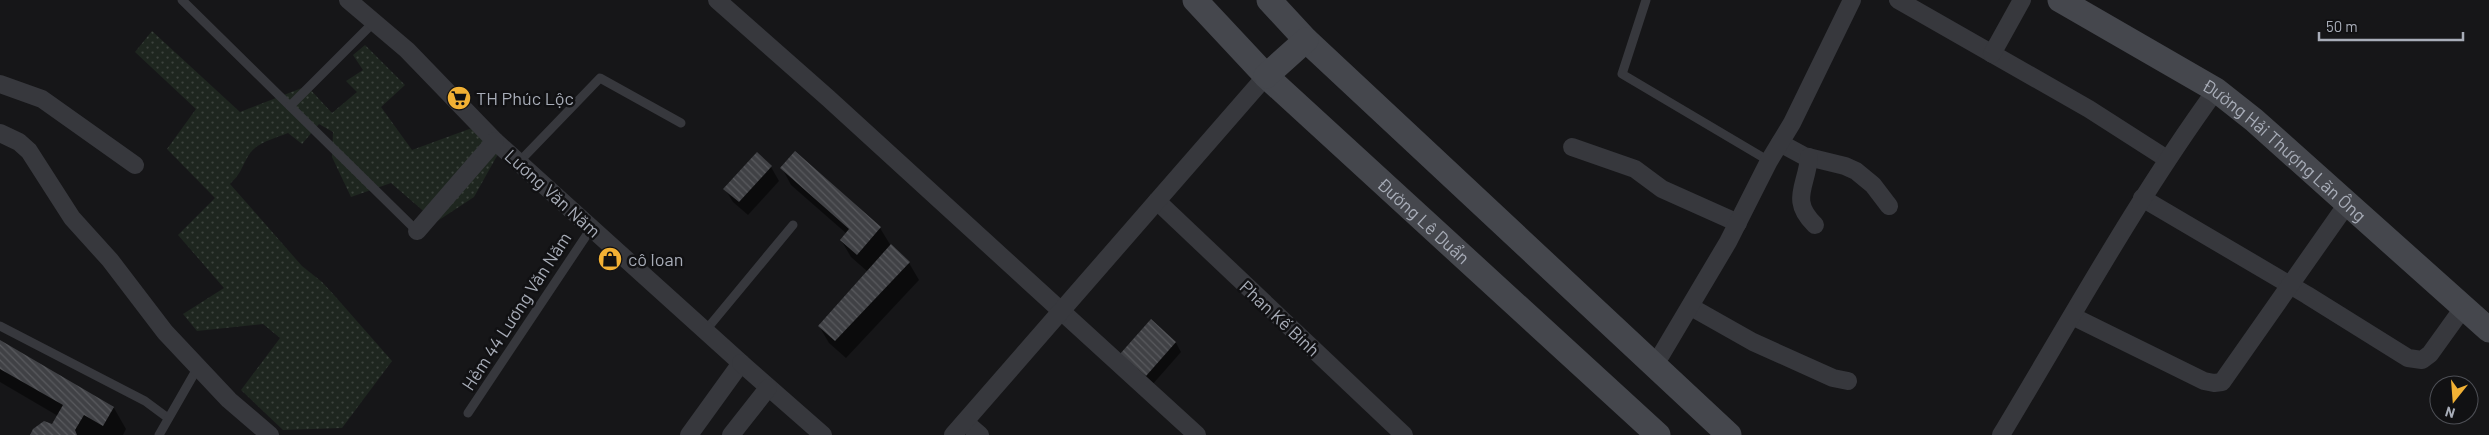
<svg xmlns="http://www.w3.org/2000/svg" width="2489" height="435" font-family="Barlow,sans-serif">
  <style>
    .grass { fill: url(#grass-dots) }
    .shadow { fill: #0007 }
    .building { fill: url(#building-back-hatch) }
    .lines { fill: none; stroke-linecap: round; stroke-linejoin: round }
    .lane { stroke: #37383d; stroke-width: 9 }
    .street { stroke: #37383d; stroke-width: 18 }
    .secondary { stroke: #45474d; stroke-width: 25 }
    .labels { text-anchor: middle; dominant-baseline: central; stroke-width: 5; stroke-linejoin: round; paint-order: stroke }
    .poi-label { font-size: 18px; fill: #a8adb8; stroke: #111113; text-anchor: start }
    .street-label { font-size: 18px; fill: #a8adb8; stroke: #111113 }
  </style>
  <defs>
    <pattern id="grass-dots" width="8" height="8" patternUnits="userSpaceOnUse" patternTransform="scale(1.25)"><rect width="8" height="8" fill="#1e261f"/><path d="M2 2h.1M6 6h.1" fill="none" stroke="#3c433d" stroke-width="1.8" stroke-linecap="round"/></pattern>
    <pattern id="building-back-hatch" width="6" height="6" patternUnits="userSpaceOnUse" patternTransform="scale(1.25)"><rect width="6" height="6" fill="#404145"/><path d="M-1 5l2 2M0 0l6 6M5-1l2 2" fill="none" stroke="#595a5e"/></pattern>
  </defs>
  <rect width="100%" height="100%" fill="#161618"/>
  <path class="grass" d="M152 31 240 112 307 86 332 113 357 92 346 81 363 70 353 55 365 45 405 85 381 107 412 150 472 128 498 154 474 197 436 222 391 183 351 197 332 157 333 132 319 124 302 144 288 133C273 139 254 143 247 158 240 171 241 173 230 184L302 266 322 282 334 295 392 361 342 428 283 430 241 390 280 338 263 324 197 331 183 314 224 288 178 235 215 198 167 149 196 109 135 52Z"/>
  <g class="shadow">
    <polygon points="795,153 880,228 891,246 909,263 919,280 846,358 829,343 819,326 868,272 851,257 841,240 847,234 791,185 782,168"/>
    <polygon points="757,154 771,167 779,181 748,215 733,202 725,189"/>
    <polygon points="1151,321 1176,343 1181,352 1152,385 1127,363"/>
    <polygon points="0,341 114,408 126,429 123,435 32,435 52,425 58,416 0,382"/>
  </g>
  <g class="building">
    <polygon points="795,151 881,227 857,255 840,240 849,229 780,168"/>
    <polygon points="757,152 772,166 739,202 723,189"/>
    <polygon points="891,244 910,262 835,341 818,326"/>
    <polygon points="1151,319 1176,342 1146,376 1120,354"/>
    <polygon points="0,340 114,407 103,426 84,415 75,430 77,435 30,435 33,429 44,421 52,424 63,405 0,369"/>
  </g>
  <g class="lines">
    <g class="lane">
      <polyline points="182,0 417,231"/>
      <polyline points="1646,0 1622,74 1769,161"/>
      <polyline points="290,106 374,22"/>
      <polyline points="519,162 600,78 681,123"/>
      <polyline points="0,326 145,401 168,418"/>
      <polyline points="706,330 793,225"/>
      <polyline points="468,413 592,227"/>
      <polyline points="159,435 198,367"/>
    </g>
    <g class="street">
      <polyline points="348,0 407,50 495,141 741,363 689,435"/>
      <polyline points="717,0 828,98 1197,435"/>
      <polyline points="1898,0 2089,109 2167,159"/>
      <polyline points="1992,54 2022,0"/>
      <polyline points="0,84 42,99 135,165"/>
      <polyline points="0,133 19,142 29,151 72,218 110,260 165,332 229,400 270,435"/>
      <polyline points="1780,143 1804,156 1845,166 1856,171 1873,185 1889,206"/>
      <polyline points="1572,147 1635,169 1662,189 1738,223"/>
      <path d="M1809 157C1807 186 1789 200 1815 225"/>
      <polyline points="2142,198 2307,295 2408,358 2422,360 2430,354 2463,308"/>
      <polyline points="1157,201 1404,435"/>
      <polyline points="417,231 495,141"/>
      <polyline points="1691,307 1753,342 1833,378 1848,381"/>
      <polyline points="2072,316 2204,381 2214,383 2222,382 2347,204"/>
      <polyline points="741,363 823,435"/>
      <polyline points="1655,365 1728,242 1769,161 1792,123 1852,0"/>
      <polyline points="965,422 980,435"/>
      <polyline points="731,435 768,388"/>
      <polyline points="953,435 1266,76"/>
      <path d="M2001 435C2071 319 2136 200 2216 90"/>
    </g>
    <g class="secondary">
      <path id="s1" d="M1195 0 1266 76 1658 435"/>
      <polyline points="1269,0 1306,40 1729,435"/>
      <path id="s2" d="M2060 0 2216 90 2254 120 2489 330"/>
      <polyline points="1266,76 1306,40"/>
    </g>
  </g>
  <defs>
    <g id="supermarket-disc" transform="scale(1.25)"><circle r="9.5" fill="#f2b134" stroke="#111113"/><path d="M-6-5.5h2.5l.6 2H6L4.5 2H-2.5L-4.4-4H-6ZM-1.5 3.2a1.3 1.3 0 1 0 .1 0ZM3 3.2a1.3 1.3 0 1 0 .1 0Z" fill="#111"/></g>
    <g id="shop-disc" transform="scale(1.25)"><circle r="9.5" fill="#f2b134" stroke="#111113"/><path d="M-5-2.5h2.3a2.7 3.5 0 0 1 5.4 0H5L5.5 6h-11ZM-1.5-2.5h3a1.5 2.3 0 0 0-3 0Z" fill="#111"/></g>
  </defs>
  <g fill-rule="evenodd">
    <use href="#supermarket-disc" x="459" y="98"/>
    <use href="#shop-disc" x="610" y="259"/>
  </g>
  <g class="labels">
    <g class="poi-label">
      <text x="476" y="98">TH Phúc Lộc</text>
      <text x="628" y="259">cô loan</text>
    </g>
    <g class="street-label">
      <text stroke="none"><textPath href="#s2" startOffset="271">Đường Hải Thượng Lãn Ông</textPath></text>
      <text transform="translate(553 193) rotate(42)">Lương Văn Năm</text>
      <text stroke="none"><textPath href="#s1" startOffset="318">Đường Lê Duẩn</textPath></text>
      <text transform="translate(516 311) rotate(-57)">Hẻm 44 Lương Văn Năm</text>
      <text transform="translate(1280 318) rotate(43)">Phan Kế Bính</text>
    </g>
  </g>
  <g transform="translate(2454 400) rotate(197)"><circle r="24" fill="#111113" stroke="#4d4f55"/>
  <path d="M0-4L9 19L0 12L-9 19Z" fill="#f2b134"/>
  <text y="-8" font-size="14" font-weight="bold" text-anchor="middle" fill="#a8adb8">N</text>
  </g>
  <path d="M2319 32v8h144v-8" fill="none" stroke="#a8adb8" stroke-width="2.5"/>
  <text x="2326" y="32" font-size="15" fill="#a8adb8" stroke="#111113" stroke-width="4" paint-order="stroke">50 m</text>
</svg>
